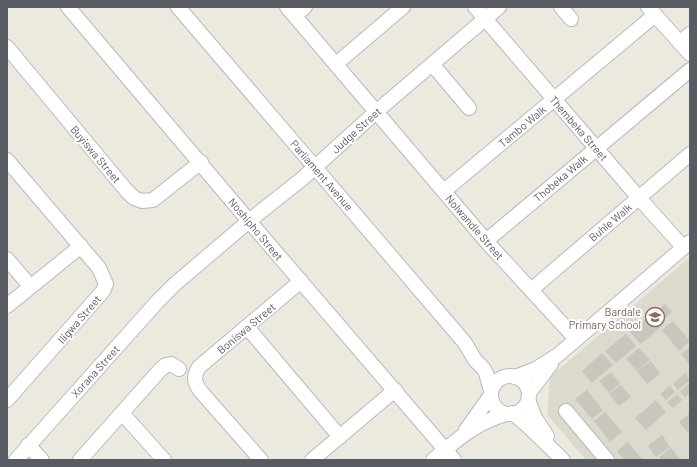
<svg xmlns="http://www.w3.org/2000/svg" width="697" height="467" font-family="Barlow,sans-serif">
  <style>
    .education { fill: #dcd9cd }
    .building { fill: #c9c6be }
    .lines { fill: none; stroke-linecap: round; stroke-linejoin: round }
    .minor-casing { stroke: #b7b9bf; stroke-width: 16 }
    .minor { stroke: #fff; stroke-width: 14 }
    .labels { text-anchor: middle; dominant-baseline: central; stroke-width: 4; stroke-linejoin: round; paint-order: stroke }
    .street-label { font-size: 11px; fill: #585b61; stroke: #fff }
    .education-label { font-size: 11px; fill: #785e54; stroke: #fff; text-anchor: end }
  </style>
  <rect width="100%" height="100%" fill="#eceade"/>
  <polygon class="education" points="690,257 690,460 586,460 547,414 550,377"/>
  <g class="building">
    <polygon points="665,304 672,312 662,321 655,313"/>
    <polygon points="651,314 662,326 641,344 630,332"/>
    <polygon points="673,321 690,341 679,351 662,330"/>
    <polygon points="626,334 636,346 616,363 605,351"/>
    <polygon points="690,347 690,365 681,354"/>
    <polygon points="639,348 650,360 637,371 626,359"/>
    <polygon points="602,353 613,365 592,383 582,371"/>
    <polygon points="651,361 660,374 647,384 637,371"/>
    <polygon points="611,372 620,384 609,393 599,381"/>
    <polygon points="685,373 690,380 678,390 673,384"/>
    <polygon points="690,383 690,393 685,397 680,391"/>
    <polygon points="621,385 631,397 619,406 609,394"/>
    <polygon points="670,386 675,392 666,400 660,394"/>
    <polygon points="587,390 603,410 592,419 575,399"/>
    <polygon points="677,394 682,400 673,408 667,402"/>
    <polygon points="656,400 666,412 646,430 635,418"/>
    <polygon points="605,412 622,432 610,442 594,421"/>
    <polygon points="690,413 690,430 687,432 679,422"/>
    <polygon points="662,435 670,447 656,457 648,446"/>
    <polygon points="628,442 643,460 624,460 617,451"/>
    <polygon points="671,448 680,459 661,460 659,457"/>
  </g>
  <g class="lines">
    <g class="minor-casing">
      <g id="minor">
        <polyline points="68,7 249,221 454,460"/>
        <polyline points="178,7 465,343 475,360 483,368 486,373 491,391"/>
        <polyline points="287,7 486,241 576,339"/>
        <polyline points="475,7 639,198 683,247"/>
        <polyline points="561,7 571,19"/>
        <polyline points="648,7 690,54"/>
        <polyline points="295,15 305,7"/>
        <polyline points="680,43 690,34"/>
        <polyline points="7,47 126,190 134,198 142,201 153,200 201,162"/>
        <polyline points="336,64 403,7"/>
        <polyline points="432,64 469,108"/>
        <polyline points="7,160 99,268 106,284 103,291 7,400"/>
        <polyline points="444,191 655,15"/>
        <polyline points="486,241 690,70"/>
        <polyline points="7,259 30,286"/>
        <polyline points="531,290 690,154"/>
        <polyline points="7,306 81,246"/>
        <polyline points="247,327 340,437"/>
        <circle cx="510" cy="395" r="19"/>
        <polyline points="515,377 536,369 558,355 690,242"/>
        <polyline points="529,393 551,364"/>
        <polyline points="528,400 535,418 547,436"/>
        <polyline points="566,411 607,460"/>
        <polyline points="122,413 164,460"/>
        <polyline points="513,413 529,427 563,460"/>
        <polyline points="466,430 491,395"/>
        <polyline points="28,445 42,460"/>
        <polyline points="16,460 157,302 175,284 249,221 303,178 377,111 499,7"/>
        <polyline points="80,460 160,370 166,365 171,364 179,369"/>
        <path d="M261 460 203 394C195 385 192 378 199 367L301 281"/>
        <polyline points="312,460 395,390"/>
        <path d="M433 460C455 441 478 421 507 414"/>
      </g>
    </g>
    <use href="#minor" class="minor"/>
  </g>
  <defs>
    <g id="school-ring" transform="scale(1)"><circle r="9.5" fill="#fff" stroke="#8d6e63" stroke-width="1.5"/><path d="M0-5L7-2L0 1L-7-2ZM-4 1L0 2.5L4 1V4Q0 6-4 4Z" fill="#8d6e63"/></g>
  </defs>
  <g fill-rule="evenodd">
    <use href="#school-ring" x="655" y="317"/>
  </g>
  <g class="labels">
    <g class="street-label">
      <text transform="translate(522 126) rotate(-40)">Tambo Walk</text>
      <text transform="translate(579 128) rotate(49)">Thembeka Street</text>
      <text transform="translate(356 130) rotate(-42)">Judge Street</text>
      <text transform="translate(96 154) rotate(50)">Buyiswa Street</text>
      <text transform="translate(322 175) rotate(49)">Parliament Avenue</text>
      <text transform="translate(560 178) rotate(-40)">Thobeka Walk</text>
      <text transform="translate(610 222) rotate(-40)">Buhle Walk</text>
      <text transform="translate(475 227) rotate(49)">Nolwandle Street</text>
      <text transform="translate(256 229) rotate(50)">Noshipho Street</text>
      <text transform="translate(79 319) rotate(-49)">Iligwa Street</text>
      <text transform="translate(246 328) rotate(-40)">Boniswa Street</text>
      <text transform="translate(95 371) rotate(-48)">Xorana Street</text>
    </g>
    <g class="education-label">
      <text x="641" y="311">Bardale<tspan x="641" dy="13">Primary School</tspan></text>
    </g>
  </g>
  <rect width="697" height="467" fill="none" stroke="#585b61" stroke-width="16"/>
</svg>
